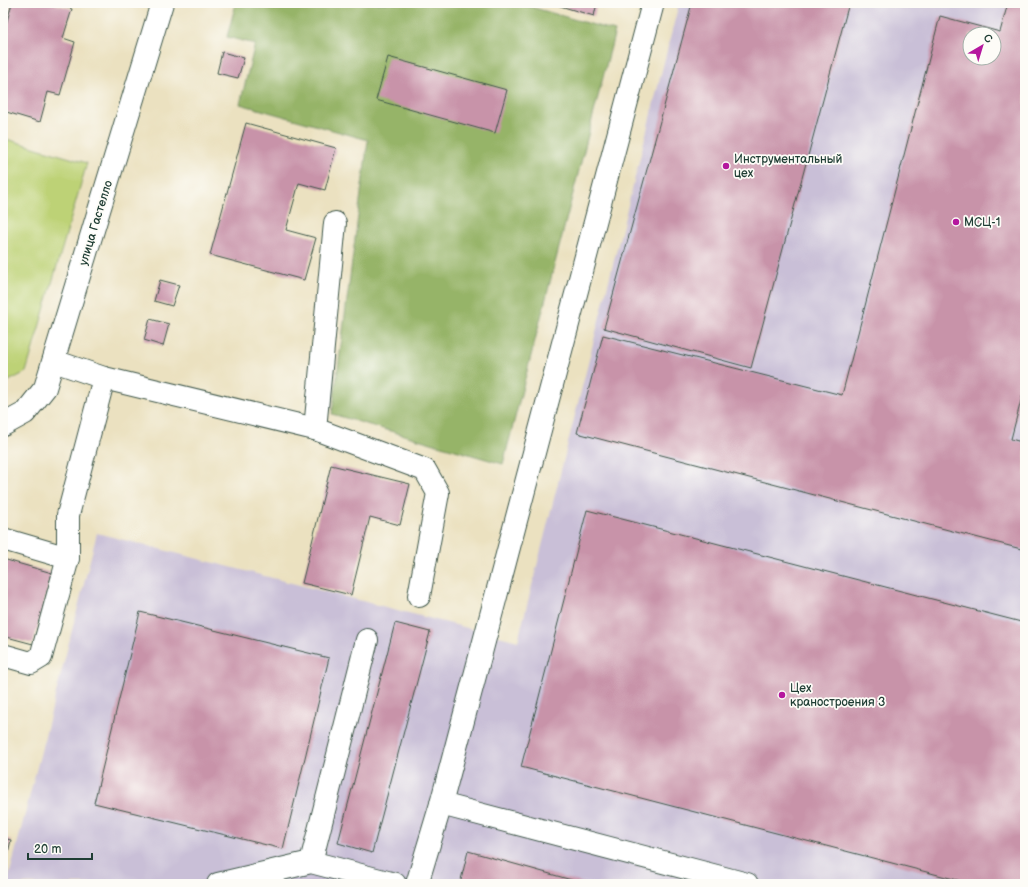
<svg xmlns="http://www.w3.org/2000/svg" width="1028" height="887" font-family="'Balsamiq Sans',sans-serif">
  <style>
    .industrial { fill: #c9bfd7; fill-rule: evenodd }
    .green { fill: #bdd276; stroke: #6e8855 }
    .forest { fill: #96b467; stroke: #5a784e }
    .building { fill: #c893a9; fill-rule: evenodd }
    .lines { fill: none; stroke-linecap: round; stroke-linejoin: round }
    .minor-casing { stroke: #3e5649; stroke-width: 24 }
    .major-casing { stroke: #3e5649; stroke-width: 24 }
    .minor { stroke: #fff; stroke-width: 22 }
    .major { stroke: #fff; stroke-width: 22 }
    .poi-dot { fill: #b5179e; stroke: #fdfcf7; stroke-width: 1.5 }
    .labels { text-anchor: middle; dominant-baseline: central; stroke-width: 3.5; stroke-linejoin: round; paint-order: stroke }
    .poi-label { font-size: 12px; fill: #1f3d34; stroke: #fdfcf7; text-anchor: start }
    .street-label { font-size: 12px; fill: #1f3d34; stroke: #fdfcf7 }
  </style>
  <rect width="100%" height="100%" fill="#fdfcf7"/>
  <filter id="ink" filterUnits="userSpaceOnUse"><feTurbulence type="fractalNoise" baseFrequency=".025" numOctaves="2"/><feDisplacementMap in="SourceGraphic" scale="8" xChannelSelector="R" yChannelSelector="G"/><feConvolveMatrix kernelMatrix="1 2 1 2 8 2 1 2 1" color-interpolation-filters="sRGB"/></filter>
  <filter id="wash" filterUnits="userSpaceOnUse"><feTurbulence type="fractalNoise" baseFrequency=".012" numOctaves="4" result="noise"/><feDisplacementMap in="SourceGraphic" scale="16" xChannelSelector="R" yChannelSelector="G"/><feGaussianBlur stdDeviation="0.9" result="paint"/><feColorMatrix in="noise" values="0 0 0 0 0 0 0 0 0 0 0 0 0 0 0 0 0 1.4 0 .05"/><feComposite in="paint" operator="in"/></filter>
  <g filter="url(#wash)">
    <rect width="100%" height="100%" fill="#ebe1c0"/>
    <path class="industrial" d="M679 3H1025V884H7L97 533 518 641ZM970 34H994V58H970Z"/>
    <polygon class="green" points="3,138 87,163 26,372 3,384"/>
    <polygon class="forest" points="236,3 517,3 615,31 503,464 332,414 368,140 240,104 255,44 227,37"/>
    <g id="blocks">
      <g class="building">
        <polygon points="12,3 52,3 72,9 63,38 75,42 60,95 48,92 40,122 3,111 3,36"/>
        <polygon points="550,3 597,3 594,16"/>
        <polygon points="692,3 849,3 751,368 604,328"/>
        <path d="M1008 3H1025V385L1011 439 1025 443V550L577 433 603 335 842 395 940 16 1000 32ZM970 34H994V58H970Z"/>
        <polygon points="222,52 244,58 238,78 217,73"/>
        <polygon points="388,57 507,90 495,133 376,100"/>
        <polygon points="246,123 336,148 325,190 299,183 286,230 316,238 304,280 210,255"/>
        <polygon points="160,280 179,285 172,306 154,301"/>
        <polygon points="150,319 169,324 163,346 144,340"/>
        <polygon points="331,465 410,484 400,525 370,517 351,595 302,583"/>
        <polygon points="587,510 1025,623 1025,884 973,884 521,767"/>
        <polygon points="3,559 52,573 33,644 3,636"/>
        <polygon points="140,612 329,658 283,849 94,803"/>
        <polygon points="395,623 430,632 372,853 338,843"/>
        <polygon points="3,838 11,840 4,870 3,870"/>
        <polygon points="468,851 586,884 460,884"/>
      </g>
    </g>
  </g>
  <g filter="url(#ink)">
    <use href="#blocks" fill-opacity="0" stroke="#3e5649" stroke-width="1"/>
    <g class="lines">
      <g class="minor-casing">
        <g id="minor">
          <polyline points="54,361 104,378 315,429 425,470 438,493 419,596"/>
          <polyline points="315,429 335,223"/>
          <polyline points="3,539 68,558"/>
          <polyline points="3,655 31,663 41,657 68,558 68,515 104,378"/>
          <polyline points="441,804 747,884"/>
          <polyline points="311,862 367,640"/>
          <polyline points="218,884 311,862 395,884"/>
          <polyline points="417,884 441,804 653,3"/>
        </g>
      </g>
      <g class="major-casing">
        <polyline id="major" points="3,425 25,413 45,388 162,3"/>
      </g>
      <use href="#minor" class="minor"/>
      <use href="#major" class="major"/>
    </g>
  </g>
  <g class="poi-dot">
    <circle cx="726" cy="166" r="4"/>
    <circle cx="956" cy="222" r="4"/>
    <circle cx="782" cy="695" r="4"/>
  </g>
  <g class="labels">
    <g class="poi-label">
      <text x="734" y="159">Инструментальный<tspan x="734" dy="14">цех</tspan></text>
      <text x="964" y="222">МСЦ-1</text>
      <text x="790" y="688">Цех<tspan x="790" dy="14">краностроения 3</tspan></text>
    </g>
    <g class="street-label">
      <text transform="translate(96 223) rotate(-73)">улица Гастелло</text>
    </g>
  </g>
  <rect width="1028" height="887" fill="none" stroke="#fdfcf7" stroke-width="16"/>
  <g transform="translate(982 46) rotate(38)"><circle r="19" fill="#fdfcf7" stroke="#a4b0a9"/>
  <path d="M0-3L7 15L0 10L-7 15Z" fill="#b5179e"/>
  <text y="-6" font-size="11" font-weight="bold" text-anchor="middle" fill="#1f3d34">С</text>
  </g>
  <path d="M28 853v6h64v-6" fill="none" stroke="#1f3d34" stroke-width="2"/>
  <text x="34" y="853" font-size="12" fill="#1f3d34" stroke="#fdfcf7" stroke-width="3" paint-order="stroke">20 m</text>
</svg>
